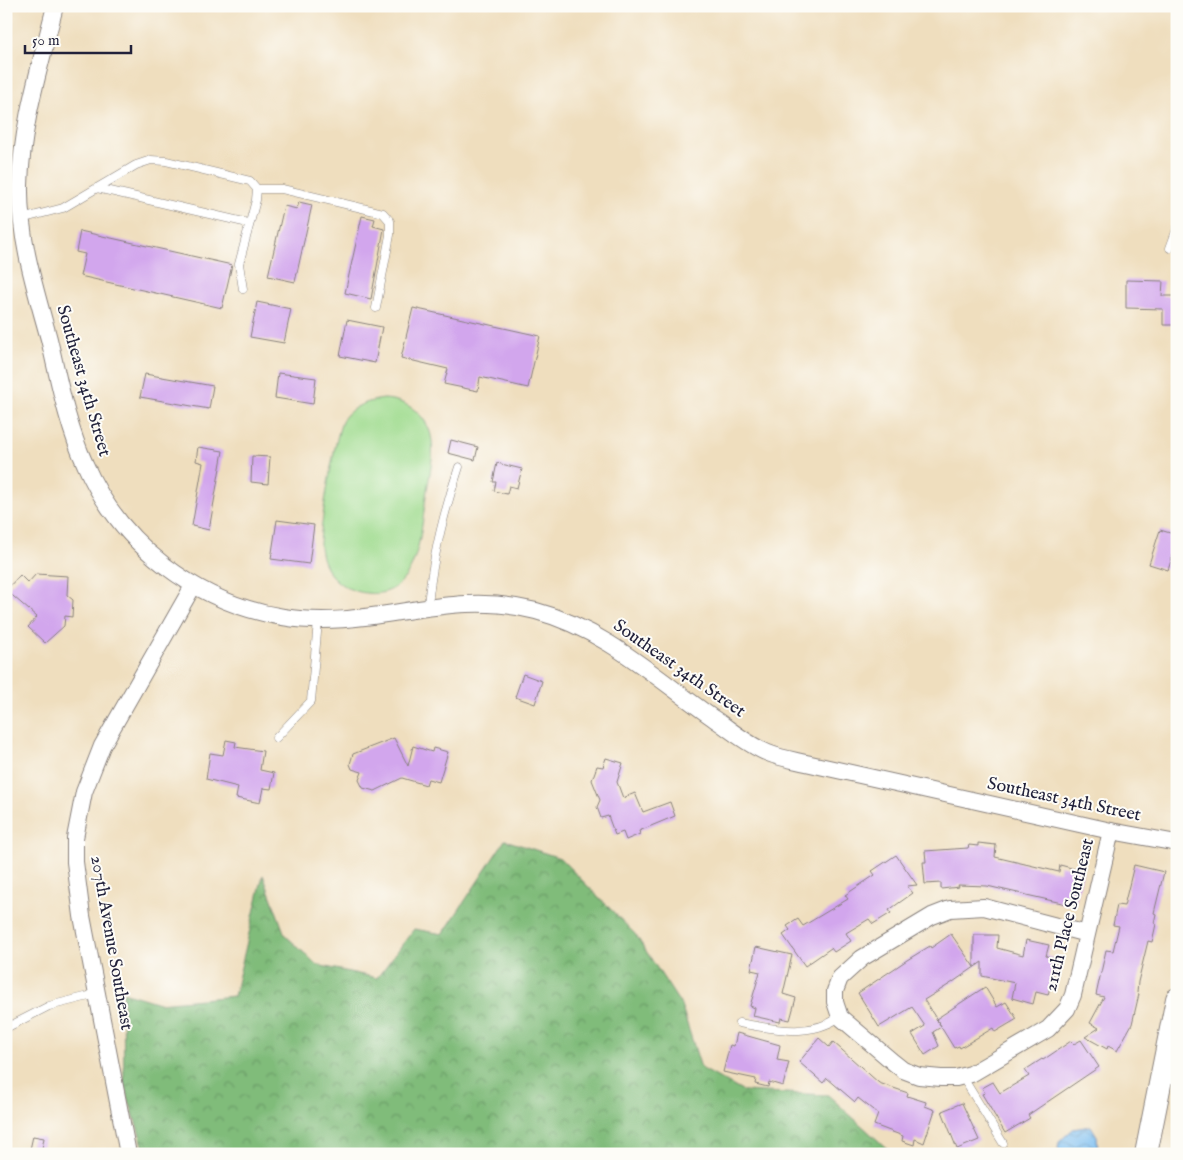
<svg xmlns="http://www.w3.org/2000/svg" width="1183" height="1160" font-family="'IM FELL English',serif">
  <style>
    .forest { fill: url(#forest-crowns); stroke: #516f5a }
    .garden { fill: #a0dc90; stroke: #617f66 }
    .water { fill: url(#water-waves); stroke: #4f7096 }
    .building { fill: #d2a6ed }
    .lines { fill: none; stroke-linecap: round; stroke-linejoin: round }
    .lane-casing { stroke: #88807c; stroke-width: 9 }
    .street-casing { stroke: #88807c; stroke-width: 18 }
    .secondary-casing { stroke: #88807c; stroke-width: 24 }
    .lane { stroke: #fff; stroke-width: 8 }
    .street { stroke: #fff; stroke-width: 16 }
    .secondary { stroke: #fff; stroke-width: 22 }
    .labels { text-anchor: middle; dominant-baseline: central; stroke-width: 4; stroke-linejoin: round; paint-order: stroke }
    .street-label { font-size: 18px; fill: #22223b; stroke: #fdfcf7 }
  </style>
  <defs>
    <pattern id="forest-crowns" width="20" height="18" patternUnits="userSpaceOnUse" patternTransform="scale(1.25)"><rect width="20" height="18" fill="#80bc7a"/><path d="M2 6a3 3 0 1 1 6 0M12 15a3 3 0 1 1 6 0" fill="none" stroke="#689865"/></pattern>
    <pattern id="water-waves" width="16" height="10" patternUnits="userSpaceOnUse" patternTransform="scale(1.25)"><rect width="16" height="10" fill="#7cbef1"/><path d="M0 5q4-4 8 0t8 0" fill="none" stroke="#659ac4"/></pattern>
  </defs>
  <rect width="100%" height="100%" fill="#fdfcf7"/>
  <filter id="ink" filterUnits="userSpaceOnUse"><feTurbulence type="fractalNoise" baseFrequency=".02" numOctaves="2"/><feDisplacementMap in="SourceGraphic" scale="10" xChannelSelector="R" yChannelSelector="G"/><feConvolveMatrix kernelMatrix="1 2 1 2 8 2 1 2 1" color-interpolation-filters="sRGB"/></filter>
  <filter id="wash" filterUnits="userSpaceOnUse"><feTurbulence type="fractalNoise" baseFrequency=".0096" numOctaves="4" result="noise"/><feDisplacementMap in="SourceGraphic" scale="20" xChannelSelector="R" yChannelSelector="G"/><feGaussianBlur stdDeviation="1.12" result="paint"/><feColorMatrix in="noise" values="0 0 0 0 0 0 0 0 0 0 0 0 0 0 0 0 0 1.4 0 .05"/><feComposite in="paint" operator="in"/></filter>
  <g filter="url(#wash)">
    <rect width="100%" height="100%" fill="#efdebe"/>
    <polygon class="forest" points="505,840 560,858 635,934 681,1005 701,1068 742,1091 828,1095 893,1154 146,1154 124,1085 123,992 159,1003 234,996 263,875 285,935 317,965 377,978 414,929 443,934"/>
    <path class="garden" d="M384 399C403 400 421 410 429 429 437 449 429 475 426 496 420 536 418 608 356 591 343 588 330 577 325 565 322 560 321 553 320 547 319 531 336 428 344 418 354 405 369 401 384 399Z"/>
    <polygon class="water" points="1091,1126 1097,1136 1098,1154 1061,1154 1058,1148 1059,1142 1073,1129"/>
    <g id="blocks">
      <g class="building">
        <polygon points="299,202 312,205 295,282 268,276 284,206 297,209"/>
        <polygon points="362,216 375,219 373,226 384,229 371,299 345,293"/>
        <polygon points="80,231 232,265 222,308 80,276 85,254 76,252"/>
        <polygon points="1126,280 1163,281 1162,296 1177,296 1177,325 1163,325 1163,309 1126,308"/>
        <polygon points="257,302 291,309 284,343 250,337"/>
        <polygon points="413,308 540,336 528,388 480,377 478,391 444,384 448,369 401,358"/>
        <polygon points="347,320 382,327 375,363 340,356"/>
        <polygon points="278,373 316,378 313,404 275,398"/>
        <polygon points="145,374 213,386 209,409 140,397"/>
        <polygon points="451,440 478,447 475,460 448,453"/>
        <polygon points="198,447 223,451 209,530 192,526 203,463 196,461"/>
        <polygon points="252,456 270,457 268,484 251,482"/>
        <polygon points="497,463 522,469 517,488 509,486 507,494 494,491 496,482 493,482"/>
        <polygon points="277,520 314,525 309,564 271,559"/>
        <polygon points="1160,530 1177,535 1177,543 1168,570 1149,564"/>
        <polygon points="36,574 68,576 67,595 73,600 72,617 65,616 64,626 45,643 28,627 37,617 6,590 20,575 28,583"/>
        <polygon points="523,674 542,681 535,704 515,697"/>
        <polygon points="394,738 408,766 413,746 432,752 433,748 448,752 439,782 428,779 426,785 402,778 375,791 363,788 359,780 362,772 352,769 350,764 353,754"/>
        <polygon points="226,740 236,742 235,747 263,751 260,770 274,773 271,789 263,788 260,803 236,798 238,787 206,779 210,753 223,755"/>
        <polygon points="606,758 623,763 617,782 623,798 635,793 643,812 670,802 675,816 639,831 640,834 626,840 623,832 615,835 608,816 601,818 597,807 600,800 592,780 597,766 603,767"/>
        <polygon points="978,843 996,845 995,857 1059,872 1060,865 1083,871 1075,906 987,886 958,885 959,887 941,889 941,883 925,884 923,862 926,862 925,851 968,848 969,845 978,846"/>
        <polygon points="896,855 917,885 907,886 913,893 889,910 891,913 873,924 869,919 846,933 851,941 834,952 831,948 805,966 783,935 790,930 787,926 798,919 803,926 848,899 845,895 875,875 872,871"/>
        <polygon points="1134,865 1164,872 1154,913 1156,914 1154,923 1156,924 1152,942 1148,941 1138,982 1137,993 1139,994 1132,1024 1117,1051 1108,1046 1107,1049 1085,1037 1099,1028 1090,1023 1104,997 1096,995 1106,950 1113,951 1119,926 1113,925 1117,905 1124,906"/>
        <polygon points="951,934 974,967 974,935 998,935 997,948 1023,955 1026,940 1049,945 1046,956 1057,959 1048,995 1036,992 1033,1004 1012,998 1015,983 982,976 982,962 950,984 924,1000 941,1026 936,1019 985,987 997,1007 1006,1002 1017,1019 995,1032 993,1028 960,1048 959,1046 954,1048 941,1027 933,1032 939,1046 925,1055 912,1034 925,1026 912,1007 879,1027 858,993 907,960 930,946 931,948"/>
        <polygon points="756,947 792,955 783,994 796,998 790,1020 781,1018 780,1022 753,1016 755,1008 750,1006 760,972 751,970"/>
        <polygon points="737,1033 780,1045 777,1060 789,1062 783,1086 769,1082 768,1087 755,1084 756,1079 723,1072 730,1045 734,1046"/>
        <polygon points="819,1038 829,1047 833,1042 879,1083 908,1093 907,1096 926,1102 925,1106 935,1110 924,1143 915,1139 914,1145 902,1141 903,1136 874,1125 878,1114 858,1098 855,1102 827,1078 823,1083 799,1062"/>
        <polygon points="1081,1040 1099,1067 1028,1115 1030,1118 1005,1133 982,1094 985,1093 982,1088 993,1082 1000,1093 1029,1076 1025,1070 1042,1059 1043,1060 1071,1041 1074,1044"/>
        <polygon points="962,1103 979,1140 957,1149 942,1111"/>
        <polygon points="33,1136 44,1138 41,1154 29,1154"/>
      </g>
    </g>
  </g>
  <g filter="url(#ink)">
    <use href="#blocks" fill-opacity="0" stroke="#88807c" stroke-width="1"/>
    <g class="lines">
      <g class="lane-casing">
        <g id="lane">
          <polyline points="97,188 248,223"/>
          <polyline points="257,189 282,189 383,213 390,221 390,235 376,308"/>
          <polyline points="21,219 63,208 136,165 151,160 166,161 250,181 257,189 256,200 239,264 243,289"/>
          <polyline points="1170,248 1177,229"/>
          <path d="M428 606C432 559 444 512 459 467"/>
          <polyline points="276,738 311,701 318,621"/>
          <path d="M739 1023C774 1029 809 1038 840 1017"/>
          <polyline points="6,1028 49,1006 97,994"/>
          <polyline points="962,1076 1003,1143"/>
        </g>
      </g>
      <g class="street-casing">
        <g id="street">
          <path d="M55 6C41 64 21 125 20 186 19 238 35 288 49 339 59 381 67 425 85 464 120 545 197 603 283 617 371 632 446 587 536 611 604 629 656 678 713 718 731 730 748 745 768 753 780 758 793 760 806 763L1111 831 1177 843"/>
          <polyline points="1087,934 984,907 950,909 932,916 862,958 840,978 835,991 835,1002 840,1017 893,1062 903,1070 919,1076 941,1078 956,1078 971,1074 1048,1029 1067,1009 1073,995 1111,831"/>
          <polyline points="1161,1073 1177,1076"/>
          <polyline points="128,1154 82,916 75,862 75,838 84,792 102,746 193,586"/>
        </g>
      </g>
      <g class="secondary-casing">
        <polyline id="secondary" points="1146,1154 1177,999"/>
      </g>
      <use href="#lane" class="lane"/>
      <use href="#street" class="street"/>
      <use href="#secondary" class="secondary"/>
    </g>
  </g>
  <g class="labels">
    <g class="street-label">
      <text transform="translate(83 381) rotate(74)">Southeast 34th Street</text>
      <text transform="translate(679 669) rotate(35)">Southeast 34th Street</text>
      <text transform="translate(1064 800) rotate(12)">Southeast 34th Street</text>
      <text transform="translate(1070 915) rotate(-76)">211th Place Southeast</text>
      <text transform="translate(111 943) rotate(80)">207th Avenue Southeast</text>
    </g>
  </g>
  <rect width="1183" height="1160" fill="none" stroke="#fdfcf7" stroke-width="25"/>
  <path d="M25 45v8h106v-8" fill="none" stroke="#22223b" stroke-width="2.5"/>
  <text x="32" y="45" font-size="15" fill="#22223b" stroke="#fdfcf7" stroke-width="4" paint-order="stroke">50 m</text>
</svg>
